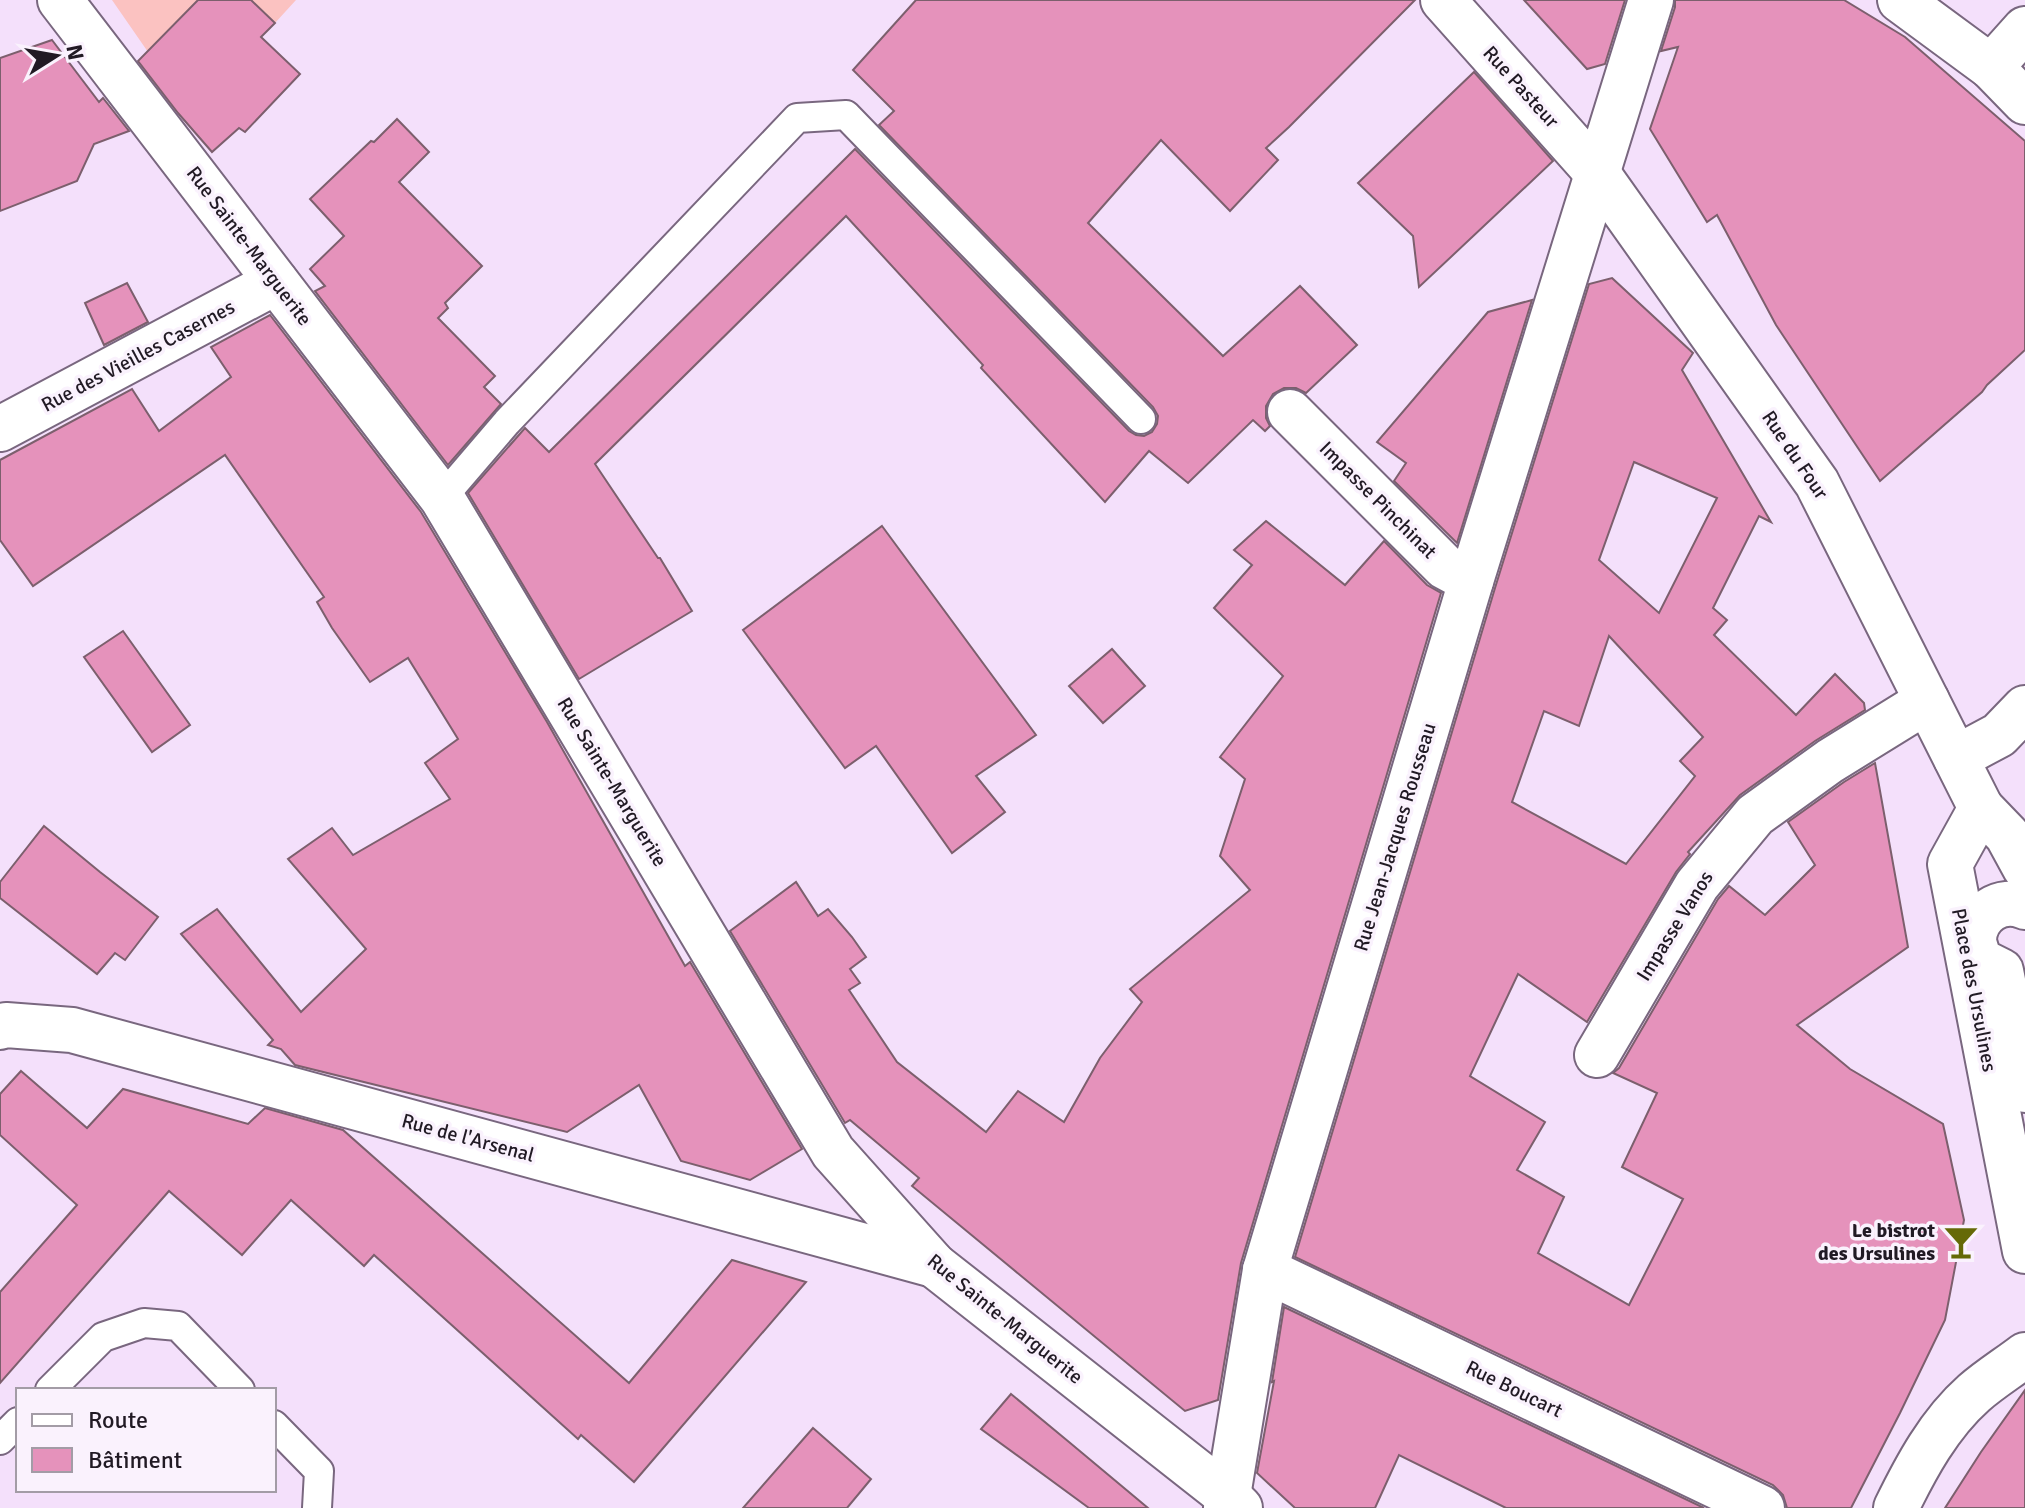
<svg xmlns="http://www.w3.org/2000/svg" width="2025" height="1508" font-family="Signika,sans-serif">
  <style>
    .green { fill: #fbc2c1 }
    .building { fill: #e592bb; stroke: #7c5f6d; stroke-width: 2; fill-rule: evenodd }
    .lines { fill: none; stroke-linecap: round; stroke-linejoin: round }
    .lane-casing { stroke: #79677f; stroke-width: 32 }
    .street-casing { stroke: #79677f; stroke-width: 48 }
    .lane { stroke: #fff; stroke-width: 28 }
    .street { stroke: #fff; stroke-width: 44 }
    .labels { text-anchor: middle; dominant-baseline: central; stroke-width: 7; stroke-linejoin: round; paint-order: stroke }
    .street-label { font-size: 20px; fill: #211a24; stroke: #faf2fd }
    .poi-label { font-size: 20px; font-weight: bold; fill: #211a24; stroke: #faf2fd; text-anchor: end }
  </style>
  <rect width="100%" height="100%" fill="#f4e0fb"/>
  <polygon class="green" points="112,0 296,0 275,23 256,5 195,3 148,52"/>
  <g class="building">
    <polygon points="198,0 251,0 275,23 261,37 300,74 245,132 239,128 212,152 178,113 138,61"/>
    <polygon points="916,0 1415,0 1289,127 1266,148 1278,160 1230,211 1161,140 1088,223 1223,356 1300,286 1357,345 1306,393 1296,388 1284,388 1273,394 1266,406 1266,418 1270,426 1265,431 1253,420 1188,483 1149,451 1105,502 981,368 983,365 846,216 595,464 658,558 660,558 692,611 579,679 468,493 525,428 549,452 855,149 1129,431 1136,435 1144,436 1152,432 1157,424 1158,416 1153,407 879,125 894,111 853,70"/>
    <polygon points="1524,0 1625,0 1605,64 1587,69"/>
    <polygon points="1675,0 1844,0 1905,37 2025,141 2025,350 1987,385 1982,392 1880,481 1776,325 1717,215 1707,222 1650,129 1678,47 1661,51 1675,7"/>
    <polygon points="52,40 99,102 103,98 129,131 94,144 77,181 0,211 0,58"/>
    <polygon points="1474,72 1553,161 1419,287 1413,236 1358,183"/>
    <polygon points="397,119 429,152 399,182 482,266 445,303 448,308 438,318 495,376 484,387 501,404 448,465 315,291 325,286 310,269 344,236 310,199 371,141 374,142"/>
    <path d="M1612 278 1693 353 1682 370 1771 522 1759 516 1713 608 1727 620 1714 635 1796 715 1835 674 1864 703 1865 710 1815 741 1740 795 1688 852 1690 854 1676 872 1587 1022 1518 974 1470 1076 1545 1122 1517 1170 1564 1197 1538 1253 1629 1305 1683 1199 1622 1167 1657 1093 1613 1073 1619 1068 1718 899 1729 886 1765 915 1815 865 1788 822 1844 782 1875 763 1908 947 1797 1025 1850 1069 1943 1124 1964 1220 1945 1320 1900 1413 1851 1508H1787L1783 1495 1773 1485 1295 1257 1495 588 1589 284ZM1634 462 1717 498 1659 613 1599 560ZM1609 636 1703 737 1680 761 1695 776 1626 864 1512 802 1544 711 1579 726Z"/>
    <polygon points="127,283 148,322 104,345 85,303"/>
    <polygon points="1532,300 1457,543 1394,481 1406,463 1377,442 1488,312"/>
    <polygon points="270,315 421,512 547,722 685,966 690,962 802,1149 750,1180 681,1161 639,1085 567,1132 295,1065 281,1049 268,1045 273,1040 181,934 217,909 301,1012 366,949 288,859 332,828 353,855 450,799 425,763 458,739 408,658 370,682 332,628 317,602 324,597 225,455 33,586 0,540 0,460 132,389 159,431 231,377 211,347"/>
    <polygon points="1266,521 1345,585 1384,541 1427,585 1441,593 1241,1263 1218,1400 1185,1411 912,1186 919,1178 850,1120 845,1123 730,931 796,882 818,916 828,909 852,937 866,957 850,969 860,983 849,990 897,1062 986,1132 1018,1091 1064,1122 1100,1058 1142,1002 1130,989 1250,890 1220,856 1245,779 1220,757 1283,676 1214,608 1252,565 1234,550"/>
    <polygon points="882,526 1036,735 976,776 1005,812 952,853 876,746 845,768 743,630"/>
    <polygon points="123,631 190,725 152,752 84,657"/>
    <polygon points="1112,649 1145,686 1103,723 1069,686"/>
    <polygon points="44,826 100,872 158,917 125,960 115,953 97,974 0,898 0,882"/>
    <polygon points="21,1071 87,1128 123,1089 248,1124 265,1108 343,1130 629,1383 732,1260 806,1282 634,1482 581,1435 578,1439 374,1255 364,1266 291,1200 242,1255 169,1191 0,1383 0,1292 77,1205 0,1135 0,1094"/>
    <polygon points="1284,1307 1704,1508 1506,1508 1399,1455 1375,1508 1295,1508 1257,1473 1274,1381 1272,1382"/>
    <polygon points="2025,1390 2025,1508 1945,1508 1981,1452"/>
    <polygon points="1011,1394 1069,1442 1148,1508 1089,1508 981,1429"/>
    <polygon points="813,1428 871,1479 847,1508 743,1508"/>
  </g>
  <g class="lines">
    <g class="lane-casing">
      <g id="lane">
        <polyline points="442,498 507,422 797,118 846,115 1141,419"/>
        <polyline points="50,1390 103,1337 144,1323 178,1326 240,1390"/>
        <polyline points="274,1425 319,1471 317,1508"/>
        <polyline points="0,1440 18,1422"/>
      </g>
    </g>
    <g class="street-casing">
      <g id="street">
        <polyline points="60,0 442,498 833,1152 934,1265 1229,1497 1240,1508"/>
        <polyline points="1443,0 1598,174 1817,483 1981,808"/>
        <polyline points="1900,0 1991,67 2025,102"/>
        <polyline points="1991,67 2025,29"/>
        <polyline points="1290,412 1445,567 1471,581"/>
        <polyline points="0,429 276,282"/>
        <polyline points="1956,758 1999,735 2025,708"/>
        <polyline points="2025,868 2007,835 1981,808 1950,864 2025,1251"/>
        <path d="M2025 907C2001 896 1974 914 1974 941 1975 947 1978 954 1979 960L2001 971 2025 1090"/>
        <polyline points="0,1027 6,1025 72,1030 934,1265"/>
        <polyline points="1597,1055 1697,885 1755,815 1830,761 1927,701"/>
        <polyline points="1265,1270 1762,1508"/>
        <polyline points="1226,1508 1265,1270 1471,581 1651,0"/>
        <path d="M1896 1508C1916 1467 1939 1424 1974 1393 1990 1379 2008 1368 2025 1355"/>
      </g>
    </g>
    <use href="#lane" class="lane"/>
    <use href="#street" class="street"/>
  </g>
  <defs>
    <g id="bar-bare" transform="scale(2.76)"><path d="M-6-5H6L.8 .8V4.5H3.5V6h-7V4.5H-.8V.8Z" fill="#656907" stroke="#faf2fd" stroke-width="2.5" paint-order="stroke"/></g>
  </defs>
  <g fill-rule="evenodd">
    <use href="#bar-bare" x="1961" y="1242"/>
  </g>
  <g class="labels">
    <g class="street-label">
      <text transform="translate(1521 87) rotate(48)">Rue Pasteur</text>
      <text transform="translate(249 246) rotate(53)">Rue Sainte-Marguerite</text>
      <text transform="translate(138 356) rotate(-28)">Rue des Vieilles Casernes</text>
      <text transform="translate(1795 455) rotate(56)">Rue du Four</text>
      <text transform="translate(1378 500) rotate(45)">Impasse Pinchinat</text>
      <text transform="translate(612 782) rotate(59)">Rue Sainte-Marguerite</text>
      <text transform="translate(1395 837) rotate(-73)">Rue Jean-Jacques Rousseau</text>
      <text transform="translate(1675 926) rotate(-58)">Impasse Vanos</text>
      <text transform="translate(1974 990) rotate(79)">Place des Ursulines</text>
      <text transform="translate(468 1138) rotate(15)">Rue de l'Arsenal</text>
      <text transform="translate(1005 1319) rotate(39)">Rue Sainte-Marguerite</text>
      <text transform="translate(1514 1389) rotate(26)">Rue Boucart</text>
    </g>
    <g class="poi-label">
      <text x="1935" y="1230">Le bistrot<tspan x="1935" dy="23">des Ursulines</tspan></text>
    </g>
  </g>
  <rect x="16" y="1388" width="260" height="104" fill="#faf2fd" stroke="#a39ca6" stroke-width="2"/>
  <rect x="32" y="1414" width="40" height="12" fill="#ffffff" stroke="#a39ca6" stroke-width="2"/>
  <text x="88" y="1428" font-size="24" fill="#211a24">Route</text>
  <rect x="32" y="1448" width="40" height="24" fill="#e592bb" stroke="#a39ca6" stroke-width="2"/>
  <text x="88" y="1468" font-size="24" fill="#211a24">Bâtiment</text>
  <g transform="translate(56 56) rotate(79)" stroke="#faf2fd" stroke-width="6" paint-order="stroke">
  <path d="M0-6L14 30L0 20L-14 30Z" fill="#211a24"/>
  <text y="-12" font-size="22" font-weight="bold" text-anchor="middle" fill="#211a24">N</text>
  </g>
</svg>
